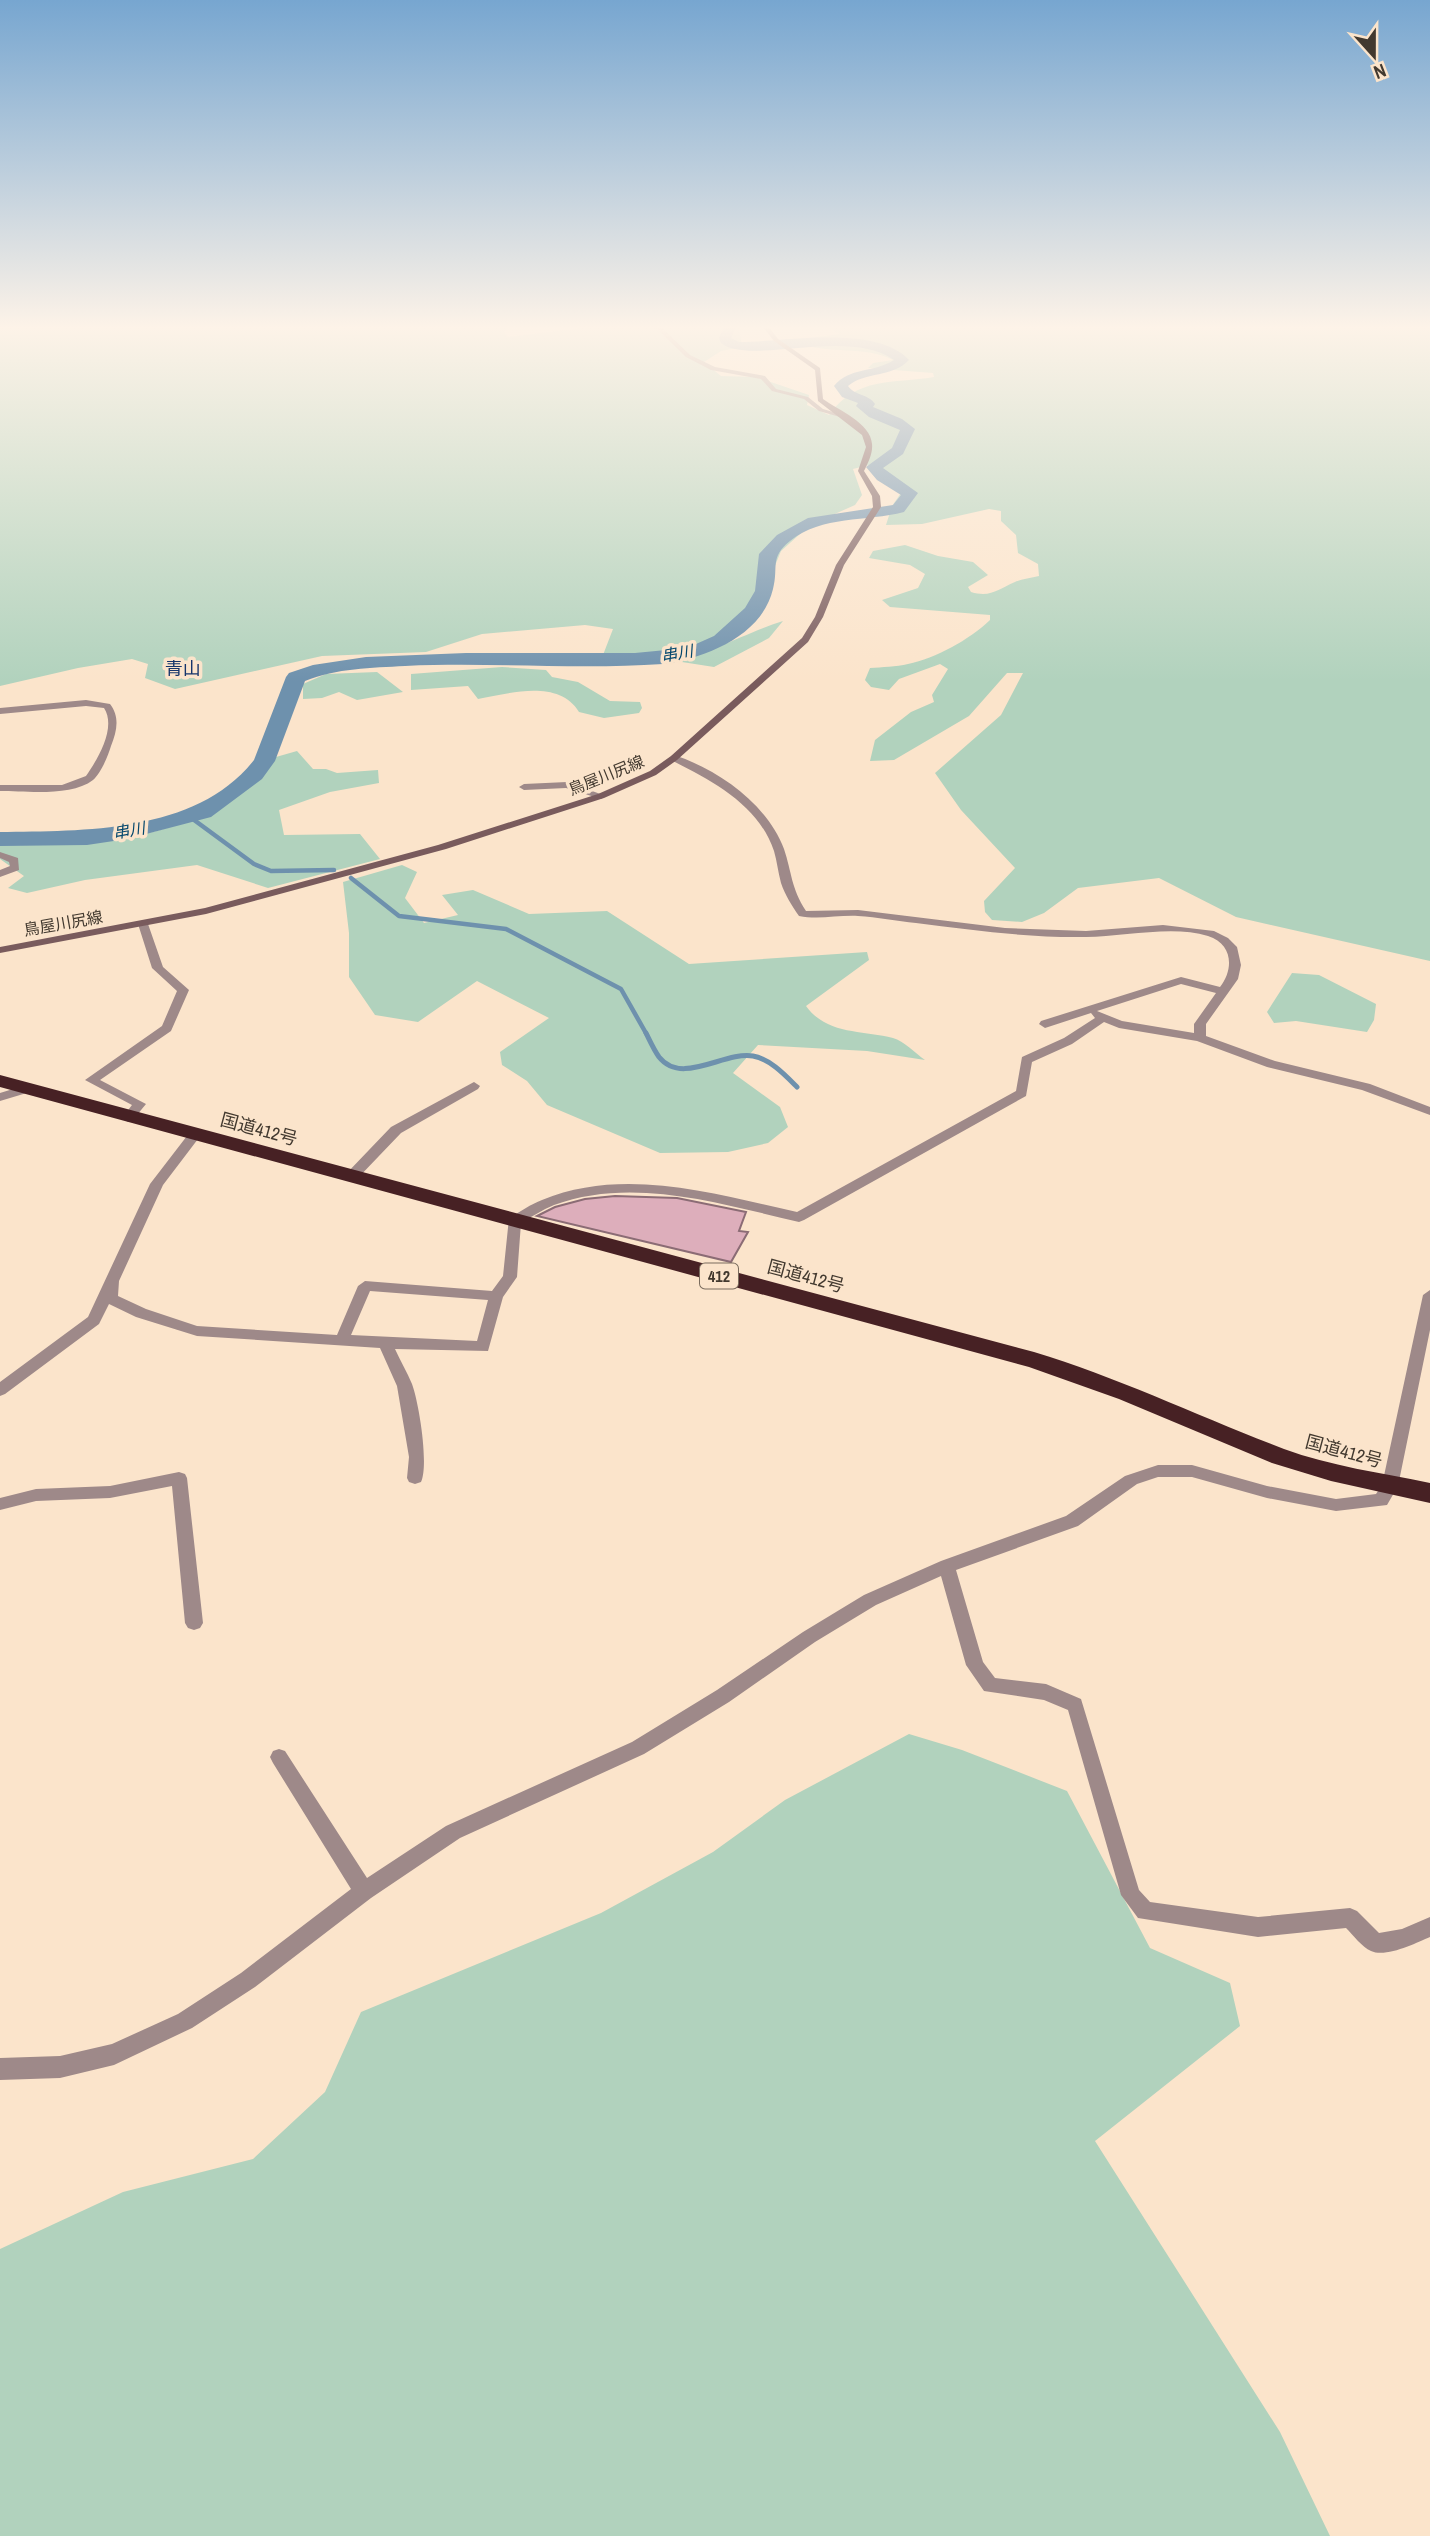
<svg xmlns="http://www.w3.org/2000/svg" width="1430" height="2536" font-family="'Archivo Narrow','Noto Sans JP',sans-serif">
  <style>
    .green { fill: #b1d2bd }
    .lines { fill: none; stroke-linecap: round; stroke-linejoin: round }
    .stream-far1 { stroke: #6e91ad; stroke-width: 4.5 }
    .stream { stroke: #6e91ad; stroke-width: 5 }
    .river { fill: #6e91ad; fill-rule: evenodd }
    .building { fill: #ddaebb; stroke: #8b6c75; stroke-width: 2 }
    .street { fill: #9e8989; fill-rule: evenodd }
    .secondary { fill: #795b5d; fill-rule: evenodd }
    .highway { fill: #472124; fill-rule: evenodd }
    .labels { text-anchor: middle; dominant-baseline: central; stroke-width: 7; stroke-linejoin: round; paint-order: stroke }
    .far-water-label { font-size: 16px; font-style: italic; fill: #03466c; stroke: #fbe4cb }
    .far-street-label { font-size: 16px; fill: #42392f; stroke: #fbe4cb }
    .shield { fill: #fbe4cb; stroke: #7a6c5e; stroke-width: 2 }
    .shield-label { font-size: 16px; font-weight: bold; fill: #42392f }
    .far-quarter-label { font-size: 18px; fill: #16356b; stroke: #fbe4cb }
    .street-label { font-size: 18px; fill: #42392f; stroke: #fbe4cb }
  </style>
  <rect width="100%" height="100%" fill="#fbe4cb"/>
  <g class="green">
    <path d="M0 327H508L504 332 508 337 590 327H739L742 347 721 351 704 362 721 376 756 377 809 395 807 405 829 415C857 376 893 384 934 377L933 373 868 368 873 363 893 360C865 345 829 355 799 343L801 339 840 334 826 327H1430V961L1236 917 1159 878 1078 888 1044 913 1022 922 992 920 985 912 984 901 1015 868 961 810 935 773 1001 715 1023 673H1007L969 716 894 760 870 761 875 740 911 712 934 702 932 695 948 669 940 664 899 679 889 690 871 687 865 680 870 668C882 667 896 667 908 664 936 658 969 640 990 620V615L890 607 882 600 918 588 925 574 910 565 869 558 873 551 905 545 938 556 973 562 988 575 968 587 971 592C991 598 998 589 1015 582 1022 579 1031 578 1039 576L1038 564 1018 553 1016 535 1001 521V511L989 509 922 524 886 525 892 506 903 490 873 464 853 469 862 495 855 505 810 525 781 551 772 573V584L750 619 751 623C715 655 649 656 603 655L613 629 585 625 482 634 426 652 322 656 175 689 145 678 148 664 132 659 78 668 0 686Z"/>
    <path d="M783 621 769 638 714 667 669 660C710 655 744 633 783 621Z"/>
    <path d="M502 667 546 670 552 677 578 682 610 701 640 702 642 708 639 713 604 718 579 712C559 679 510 693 478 699L468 686 411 690V674Z"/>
    <polygon points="377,672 403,692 357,700 339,692 322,698 303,699 303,684 326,674"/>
    <polygon points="297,751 313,769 326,769 337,773 378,770 379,783 330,792 279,810 284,835 360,834 380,859 268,888 197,865 85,880 27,893 8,888 24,876 0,859 0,839 55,844 153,832 212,815 262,777 269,759"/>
    <path d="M402 865 417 872 405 898 424 923 458 915 442 895 473 890 529 914 607 911 689 964 867 952 869 960 806 1006C827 1035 862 1030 893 1038 904 1041 915 1053 925 1060L867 1051 758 1045 733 1073 780 1107 788 1127 768 1143 728 1152 660 1153 547 1105 527 1081 502 1065 500 1052 549 1018 477 981 418 1022 375 1015 349 977V933L343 882Z"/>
    <polygon points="1292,973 1319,975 1376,1004 1374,1020 1367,1032 1296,1021 1274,1023 1267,1012"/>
    <polygon points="909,1734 962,1750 1067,1791 1150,1948 1230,1983 1240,2026 1095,2141 1280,2432 1330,2536 0,2536 0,2249 123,2192 253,2159 325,2092 361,2012 601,1913 713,1852 785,1800"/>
  </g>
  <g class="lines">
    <g class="stream-far1">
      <polyline points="190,817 254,864 271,871 334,870"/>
      <polyline points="351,878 399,916 506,929 621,989 647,1035"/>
    </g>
    <path class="stream" d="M646 1033C650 1041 654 1050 659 1057 682 1086 724 1051 753 1056 770 1059 785 1075 797 1087"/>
    <path class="river" d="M724 327H736L731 338 739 342C784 342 876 324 909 360 892 378 866 371 848 386 855 396 869 394 875 404L873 407 902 419 915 429 903 454 883 468 918 493 904 512C866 522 822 515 790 541 769 558 779 567 773 589 762 636 705 658 663 664 578 670 491 662 405 666 371 668 337 668 305 681L275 761 262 779 211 817 127 839 87 845 0 846V832C84 831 197 833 254 760L286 677 289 673 313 665 366 657 466 653H635L687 648 714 636 745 608 755 591 759 554 777 535 808 518 893 505 901 495 877 480 866 467 892 448 900 430 869 417 856 406 858 403 842 397 834 386C849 367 874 373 894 360 849 327 749 366 721 343L719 338Z"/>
  </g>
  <polygon class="building" points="615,1196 677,1198 746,1212 739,1231 748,1232 731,1262 537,1216 555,1207 585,1199"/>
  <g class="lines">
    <g class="street">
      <polygon points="655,327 661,327 690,355 715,367 765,376 776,389 808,397 823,409 843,415 840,417 819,411 804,399 772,391 761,379 711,370 686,357"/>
      <path d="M86 700 110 704C120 717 117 731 111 746 108 756 101 773 93 780 71 797 26 791 0 791V785H62L86 776C97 760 117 728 104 708L86 706 0 714V708Z"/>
      <path d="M674 755C719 770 767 804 784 849 792 873 791 888 806 911L858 910 1005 928 1086 931 1163 925 1214 931 1228 938 1237 947 1241 965 1238 979 1206 1024V1036L1275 1061 1370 1084 1430 1107V1115L1362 1090 1267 1067 1197 1041 1119 1028 1104 1022 1072 1044 1032 1062 1026 1096 804 1220 799 1222C721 1204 633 1176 554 1205 542 1210 531 1217 521 1223L517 1277 503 1297 488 1351 395 1349C400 1360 407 1372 412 1384 419 1403 429 1465 421 1482L415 1484 409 1482 407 1478 409 1457 397 1386 380 1348 197 1336 136 1317 109 1304 99 1324 5 1394 0 1396V1382L88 1317 150 1184 190 1132H200L201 1135 163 1185 119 1281 118 1296 146 1309 197 1326 337 1335 358 1286 365 1281 492 1291 503 1276 509 1218C520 1212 531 1204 542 1200 624 1166 716 1194 797 1212L1016 1091 1022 1057 1064 1038 1095 1018 1091 1013 1045 1028 1039 1024 1041 1021 1181 977 1220 987C1234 969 1233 944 1208 936 1172 925 1123 937 1086 937 1029 938 972 930 916 923 897 921 877 917 858 916 838 915 818 920 799 916 792 906 785 895 781 883 778 872 777 861 774 851 758 804 712 781 671 760V756ZM1181 984 1216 993 1194 1024V1033L1122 1021 1097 1011ZM370 1291 488 1300 477 1341 351 1335Z"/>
      <polygon points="567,782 606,796 601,799 566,788 524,790 519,787 524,784"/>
      <polygon points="0,852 18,858 19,870 0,877 0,870 10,866 9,862 0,858"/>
      <polygon points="143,921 148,924 163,967 189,990 171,1031 100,1080 146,1104 132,1121 128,1122 122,1118 132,1105 85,1080 162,1026 177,991 152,968 138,924"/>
      <polygon points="474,1082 480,1086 478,1089 401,1133 356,1180 346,1180 344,1177 346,1174 391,1127"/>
      <polygon points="26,1085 32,1089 30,1092 0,1101 0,1093"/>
      <path d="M1430 1290V1330L1398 1486 1387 1505 1336 1511 1267 1498 1192 1477H1158L1137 1484 1078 1526 956 1570 983 1662 995 1678 1046 1684 1081 1699 1139 1890 1150 1902 1258 1917 1350 1908 1357 1911 1379 1933 1402 1929 1430 1917V1937C1416 1943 1386 1958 1371 1951 1362 1947 1353 1935 1346 1928L1258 1937 1138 1918 1121 1895 1068 1710 1044 1700 984 1691 966 1665 941 1576 876 1605 815 1642 729 1702 644 1754 460 1838 371 1898 255 1987 192 2028 114 2065 60 2078 0 2080V2058L60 2056 112 2044 178 2014 241 1973 351 1889 273 1763 270 1757 273 1751 279 1749 285 1751 367 1878 446 1826 632 1742 717 1690 803 1632 864 1595 941 1561 1066 1516 1125 1476 1158 1465H1192L1267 1486 1336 1499 1376 1494 1382 1485 1423 1295Z"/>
      <polygon points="179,1472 185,1474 187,1478 203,1623 200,1628 194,1630 188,1628 185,1623 172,1486 110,1498 36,1501 0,1510 0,1498 36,1489 110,1486"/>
    </g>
    <path class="secondary" d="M763 327H769L778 339 820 368 823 399C838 410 871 423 872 444 873 453 868 463 864 471L880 496 881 507 844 565 823 617 808 642 677 760 656 775 604 798 446 849 206 914 0 953V947L205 908 438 845 598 794 650 771 671 756 802 638 815 617 836 565 873 507 872 496 858 471 866 447 862 435 818 401 815 370 774 341Z"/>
    <path class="highway" d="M0 1075 1034 1352C1120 1378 1200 1417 1284 1449 1330 1466 1382 1473 1430 1483V1503L1331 1481 1272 1463 1119 1399 1029 1367 0 1087Z"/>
  </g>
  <linearGradient id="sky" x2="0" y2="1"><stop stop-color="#77a6d0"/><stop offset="0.48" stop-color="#fdf3e8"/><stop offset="1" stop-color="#fdf3e8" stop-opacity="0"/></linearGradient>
  <rect width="1430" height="682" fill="url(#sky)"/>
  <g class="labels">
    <g class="far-water-label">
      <text transform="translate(677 653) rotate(-10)">串川</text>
      <text transform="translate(129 830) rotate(-10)">串川</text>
    </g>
    <g class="far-street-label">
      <text transform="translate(606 775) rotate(-22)">鳥屋川尻線</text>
      <text transform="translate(63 923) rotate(-10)">鳥屋川尻線</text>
    </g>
    <rect class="shield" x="700" y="1263.5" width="38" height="25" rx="5"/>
    <g class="shield-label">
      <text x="719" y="1276">412</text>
    </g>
    <g class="far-quarter-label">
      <text x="183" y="668">青山</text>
    </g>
    <g class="street-label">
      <text transform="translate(259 1129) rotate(15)">国道412号</text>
      <text transform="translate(806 1276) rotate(15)">国道412号</text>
      <text transform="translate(1344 1451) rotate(15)">国道412号</text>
    </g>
  </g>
  <g transform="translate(1374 56) rotate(159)" stroke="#fbe4cb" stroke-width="5" paint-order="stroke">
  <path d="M0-5L12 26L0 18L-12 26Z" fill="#42392f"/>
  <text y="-10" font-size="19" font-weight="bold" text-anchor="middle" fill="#42392f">N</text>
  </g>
</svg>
